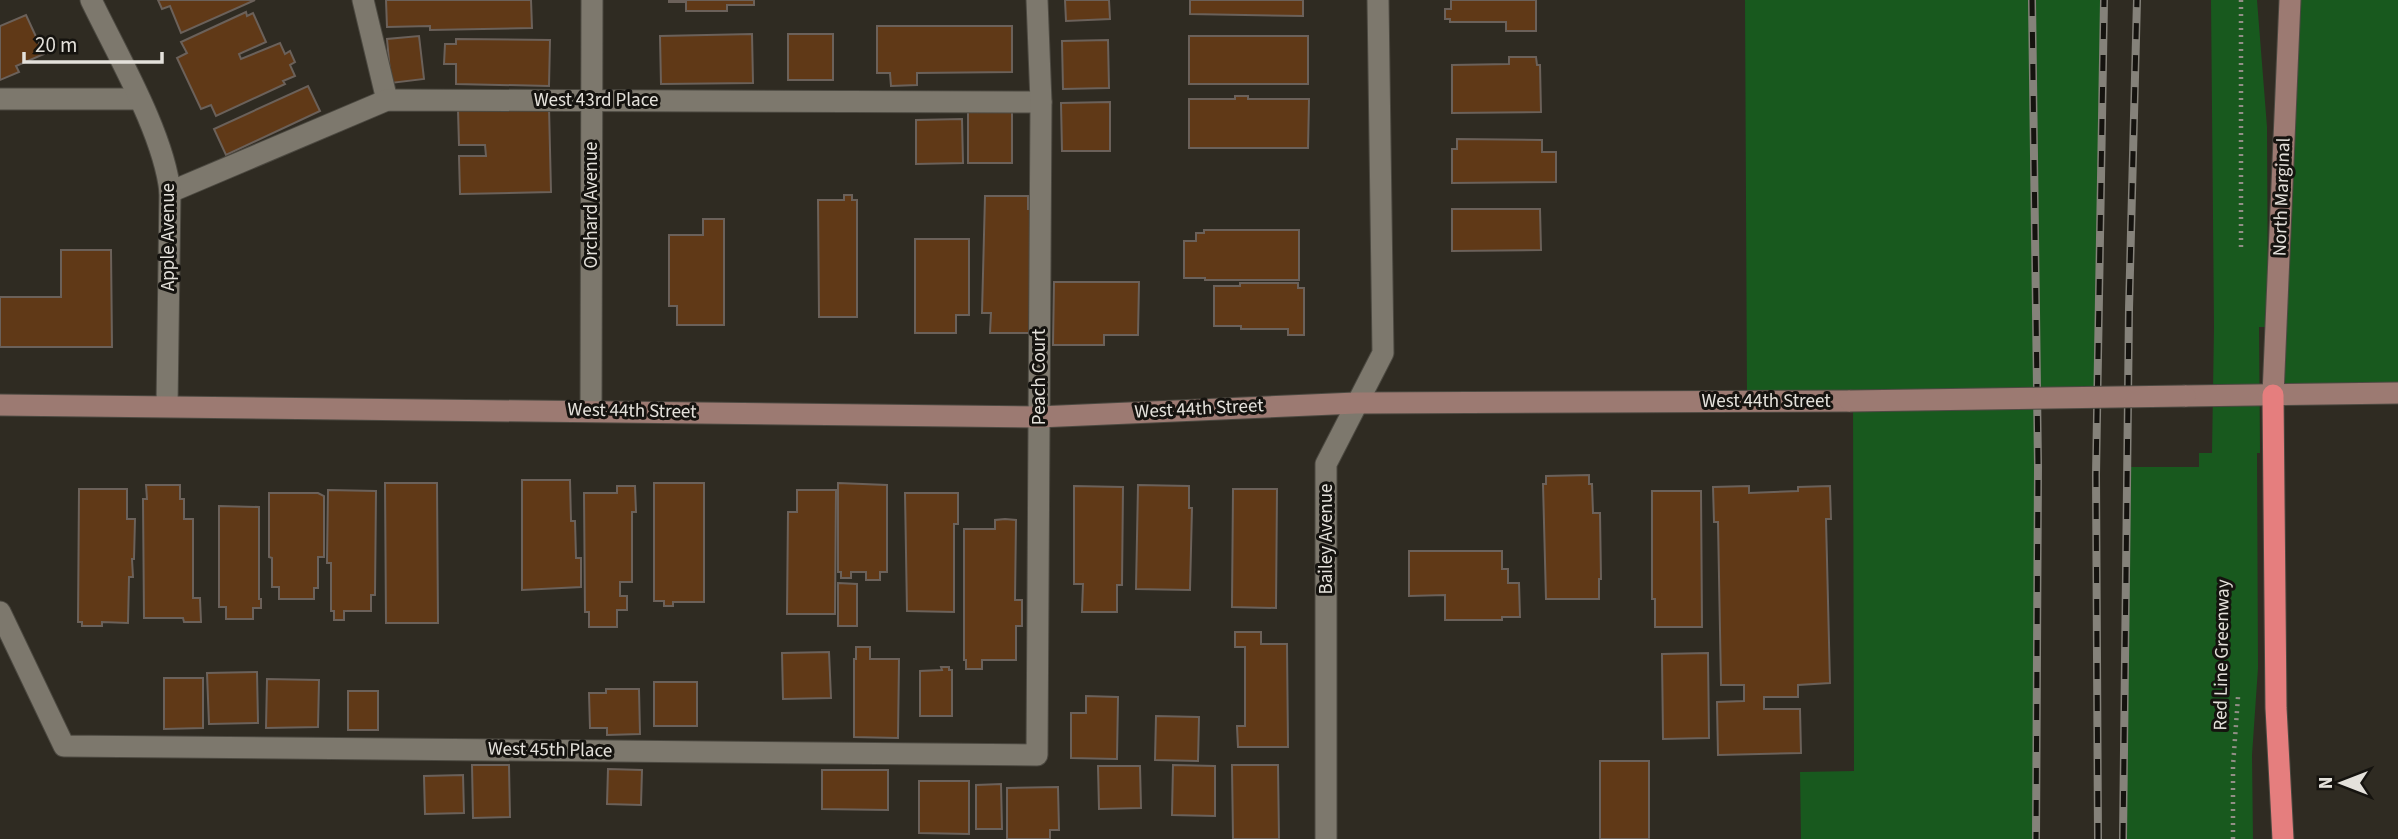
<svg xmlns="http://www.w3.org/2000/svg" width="2398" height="839" font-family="'Source Sans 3',sans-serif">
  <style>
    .green { fill: #18591e }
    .building { fill: #603917; stroke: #6b615a; stroke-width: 2 }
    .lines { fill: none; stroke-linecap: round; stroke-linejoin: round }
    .lane-casing { stroke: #4c4941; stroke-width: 23 }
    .street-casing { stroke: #4c4941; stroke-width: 23 }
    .secondary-casing { stroke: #4c4941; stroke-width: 23 }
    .highway-casing { stroke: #4c4941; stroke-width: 23 }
    .path { stroke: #928f87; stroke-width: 4.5; stroke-dasharray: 2 5; stroke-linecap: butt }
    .lane { stroke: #7d786d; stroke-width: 21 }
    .street { stroke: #7d786d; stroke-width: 21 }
    .secondary { stroke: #9c7a72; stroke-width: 21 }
    .highway { stroke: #e57e7e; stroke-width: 21 }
    .rail-casing { stroke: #85827a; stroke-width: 8 }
    .rail { stroke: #15130f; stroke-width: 5; stroke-dasharray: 16; stroke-linecap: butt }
    .secondary-bridge-casing { stroke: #4c4941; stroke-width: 23; stroke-linecap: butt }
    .secondary-bridge { stroke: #9c7a72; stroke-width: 21 }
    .labels { text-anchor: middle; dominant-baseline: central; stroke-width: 6; stroke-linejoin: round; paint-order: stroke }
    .street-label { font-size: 19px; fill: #e4e1db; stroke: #15130f }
  </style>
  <rect width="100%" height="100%" fill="#2f2b22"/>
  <g class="green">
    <polygon points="1745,0 2104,0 2098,398 2037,400 2036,839 1801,839 1800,772 1854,771 1853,401 1747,401"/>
    <polygon points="2211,0 2257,0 2267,127 2268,327 2259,327 2260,453 2257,453 2258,668 2252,755 2253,839 2123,839 2127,467 2199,467 2199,453 2212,453 2214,327"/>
    <polygon points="2290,0 2398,0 2398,393 2274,395"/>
  </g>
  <g class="building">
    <polygon points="158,0 255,0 181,33 170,6 162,9"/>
    <polygon points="386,0 531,0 532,28 430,30 430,26 387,27"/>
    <polygon points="669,0 754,0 754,5 727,5 727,11 686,11 686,2 669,2"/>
    <polygon points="1065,0 1109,0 1110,19 1066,21"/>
    <polygon points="1190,0 1303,0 1303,16 1190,14"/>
    <polygon points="1451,0 1536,0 1536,31 1506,31 1506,22 1450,22 1450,19 1445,19 1445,9 1451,9"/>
    <polygon points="246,12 247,16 253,13 266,42 239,54 241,59 280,43 285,54 290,51 295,62 290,65 295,76 283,81 285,84 216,116 211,105 201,109 177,58 187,53 181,42"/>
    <polygon points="26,15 44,54 16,66 19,72 0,80 0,26"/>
    <polygon points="877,26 1012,26 1012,72 917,73 917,85 891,86 890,73 877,73"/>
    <polygon points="752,34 753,83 661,84 660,36"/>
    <rect x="788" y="34" width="45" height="46"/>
    <polygon points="419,36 424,79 391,83 387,39"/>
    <rect x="1189" y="36" width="119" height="48"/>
    <polygon points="456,39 550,40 549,86 456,84 456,64 444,64 445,44 456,44"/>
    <polygon points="1108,40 1109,88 1063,89 1062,41"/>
    <polygon points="1509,57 1536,57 1537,65 1540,65 1541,112 1452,113 1452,65 1509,64"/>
    <polygon points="308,86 320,111 226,155 214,129"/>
    <polygon points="1235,96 1248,96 1248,99 1309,99 1308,148 1189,148 1189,99 1235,99"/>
    <polygon points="1110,102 1110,151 1062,151 1061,103"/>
    <polygon points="549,107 551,192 460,194 459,156 486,156 485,145 459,145 458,110"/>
    <rect x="968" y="110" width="44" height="53"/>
    <polygon points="962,119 963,163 916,164 916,120"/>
    <polygon points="1457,139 1542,140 1542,152 1556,152 1556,182 1452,183 1452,149 1457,149"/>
    <polygon points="844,195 852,195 852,200 857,200 857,317 819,317 818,200 844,200"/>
    <polygon points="985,196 1028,196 1028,209 1032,209 1031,333 990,333 991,313 982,313"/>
    <polygon points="1452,209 1540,209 1541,250 1452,251"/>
    <polygon points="703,219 724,219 724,325 677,325 677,306 669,306 669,235 703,235"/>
    <polygon points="1204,230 1299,230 1299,280 1205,280 1205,278 1184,278 1184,241 1196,241 1196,233 1204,233"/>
    <polygon points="915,239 969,239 969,315 956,315 956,333 915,333"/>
    <polygon points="61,250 111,250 112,347 0,347 0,297 61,297"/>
    <polygon points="1054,282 1139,282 1138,335 1104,335 1104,345 1053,345"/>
    <polygon points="1240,283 1298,283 1298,288 1304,288 1304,335 1288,335 1288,329 1241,329 1241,326 1214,326 1214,286 1240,286"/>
    <polygon points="1589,475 1589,484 1592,484 1593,513 1600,513 1601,579 1599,579 1599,599 1546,599 1543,484 1546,484 1546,476"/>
    <polygon points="522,480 570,480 571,521 575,521 576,558 581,558 581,587 522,590"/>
    <polygon points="385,483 437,483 438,623 386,623"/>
    <polygon points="654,483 704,483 704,602 673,602 673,606 664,606 664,601 654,601"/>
    <polygon points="838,483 887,485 887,572 880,572 880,580 866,580 866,572 851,572 851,578 841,578 841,572 838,572"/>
    <polygon points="146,485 180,485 180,499 184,499 184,519 193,519 193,598 200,598 201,622 184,622 183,618 144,618 143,499 147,499"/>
    <polygon points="1138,485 1189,486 1189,508 1192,508 1190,590 1136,589"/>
    <polygon points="617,486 635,486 636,512 632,512 632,582 620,582 620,596 627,596 627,610 617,610 617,627 589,627 589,612 585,612 584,493 617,493"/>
    <polygon points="1074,486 1123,487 1122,585 1117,585 1117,612 1082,612 1083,584 1074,584"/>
    <polygon points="1749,486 1749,493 1798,491 1798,487 1830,486 1831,519 1826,519 1830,683 1798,685 1798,697 1764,697 1764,709 1800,709 1801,753 1718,755 1717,702 1744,701 1744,685 1721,685 1718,522 1714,522 1713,487"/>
    <polygon points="79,489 127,489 127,519 135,519 134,559 132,559 133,577 129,577 128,623 102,622 102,626 82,626 82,622 78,622"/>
    <polygon points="1233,489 1277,489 1276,608 1232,607"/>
    <polygon points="328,490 376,491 375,595 371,595 371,611 344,611 344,620 334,620 334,611 331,611 331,563 327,563"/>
    <polygon points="797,490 836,490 835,614 787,614 788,512 797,512"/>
    <polygon points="1652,491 1701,491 1702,627 1655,627 1655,599 1652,599"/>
    <polygon points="269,493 318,493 324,496 324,557 318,557 318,588 314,588 314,599 279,599 279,587 272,587 272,558 269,557"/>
    <polygon points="905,493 958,493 958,524 954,524 954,612 907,611"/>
    <polygon points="219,506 259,507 259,599 261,599 261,608 253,608 253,619 226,619 226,607 219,607"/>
    <polygon points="1005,519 1016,520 1015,600 1022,600 1022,626 1016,626 1016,660 982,660 982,669 966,669 966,660 964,660 964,529 995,529 995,520"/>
    <polygon points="1409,551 1502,551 1502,569 1508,569 1508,583 1519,583 1520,617 1502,617 1502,620 1445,620 1445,595 1409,596"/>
    <polygon points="838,583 857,584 857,626 838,626"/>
    <polygon points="1235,632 1261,632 1261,644 1287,644 1288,747 1238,747 1237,726 1245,726 1245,647 1235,647"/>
    <polygon points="856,647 870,647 870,659 899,659 898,738 854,737 854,659 856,659"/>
    <polygon points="829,652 831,698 783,699 782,653"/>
    <polygon points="1708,653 1709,738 1663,739 1662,654"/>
    <polygon points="941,667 949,667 949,670 952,670 952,716 920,716 920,671 942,670"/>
    <polygon points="257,672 258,723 209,724 207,673"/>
    <polygon points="164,678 203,678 203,728 164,729"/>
    <polygon points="267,679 319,680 318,727 266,728"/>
    <rect x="654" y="682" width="43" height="44"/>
    <polygon points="606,689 639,689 640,734 607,735 607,728 590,728 589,693 606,693"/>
    <rect x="348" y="691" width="30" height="39"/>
    <polygon points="1086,696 1118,697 1117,759 1071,758 1071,713 1086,713"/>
    <polygon points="1156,716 1199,717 1198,761 1155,760"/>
    <rect x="1600" y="761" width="49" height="78"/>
    <polygon points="472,765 509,765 510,817 473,818"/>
    <polygon points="1173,765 1215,766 1215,816 1172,815"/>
    <polygon points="1232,765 1278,765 1279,839 1233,839"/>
    <polygon points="1098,766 1140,766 1141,808 1099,809"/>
    <polygon points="608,769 642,770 641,805 607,804"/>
    <polygon points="822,770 888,770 888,810 822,809"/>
    <polygon points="463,775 464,813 425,814 424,776"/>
    <polygon points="919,781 969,781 969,834 919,833"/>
    <polygon points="1001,784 1002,829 976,829 976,785"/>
    <polygon points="1058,787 1059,830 1050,830 1050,839 1007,839 1007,788"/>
  </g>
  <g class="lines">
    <g class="lane-casing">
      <g id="lane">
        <polyline points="363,0 387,100"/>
        <polyline points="0,99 139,99"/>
        <polyline points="170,192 387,100 1041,102"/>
        <polyline points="0,612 64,746 1037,755 1041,102 1037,0"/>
      </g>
    </g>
    <g class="street-casing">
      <g id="street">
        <path d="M91 0C117 54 164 134 170 192L167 406"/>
        <polyline points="591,411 592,0"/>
        <polyline points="1326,839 1326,464 1383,353 1378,0"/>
      </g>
    </g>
    <g class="secondary-casing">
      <g id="secondary">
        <polyline points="2273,395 2290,0"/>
        <polyline points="2185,396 2398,393"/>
        <polyline points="0,405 1038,417 1356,403 1850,401"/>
      </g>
    </g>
    <g class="highway-casing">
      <polyline id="highway" points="2273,395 2276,708 2283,839"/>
    </g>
    <g class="path">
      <polyline points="2241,0 2241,251"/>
      <polyline points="2233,839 2233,766 2238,697"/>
    </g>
    <use href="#lane" class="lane"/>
    <use href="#street" class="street"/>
    <use href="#secondary" class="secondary"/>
    <use href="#highway" class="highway"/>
    <g class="rail-casing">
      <g id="rail">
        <polyline points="2032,0 2038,467 2036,839"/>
        <polyline points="2098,839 2096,475 2104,0"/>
        <polyline points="2123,839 2129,309 2137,0"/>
      </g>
    </g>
    <use href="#rail" class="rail"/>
    <g class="secondary-bridge-casing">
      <polyline id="secondary-bridge" points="1850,401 2185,396"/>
    </g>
    <use href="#secondary-bridge" class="secondary-bridge"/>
  </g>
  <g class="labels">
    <g class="street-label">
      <text x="596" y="100">West 43rd Place</text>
      <text transform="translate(2282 197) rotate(-88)">North Marginal</text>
      <text transform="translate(591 205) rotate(-90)">Orchard Avenue</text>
      <text transform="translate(168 237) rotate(-90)">Apple Avenue</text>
      <text transform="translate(1039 377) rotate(-90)">Peach Court</text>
      <text x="1766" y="401">West 44th Street</text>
      <text transform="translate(1199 409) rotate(-3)">West 44th Street</text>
      <text transform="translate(632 411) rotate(1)">West 44th Street</text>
      <text transform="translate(1326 539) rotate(-90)">Bailey Avenue</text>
      <text transform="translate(2222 655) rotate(-89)">Red Line Greenway</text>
      <text transform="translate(550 750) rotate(1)">West 45th Place</text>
    </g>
  </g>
  <g transform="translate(2342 783) rotate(270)" stroke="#15130f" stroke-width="5" paint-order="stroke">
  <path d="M0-5L12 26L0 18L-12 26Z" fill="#e4e1db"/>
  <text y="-10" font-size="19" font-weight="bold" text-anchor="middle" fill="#e4e1db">N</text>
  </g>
  <path d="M24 52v10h138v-10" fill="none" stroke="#e4e1db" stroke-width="3.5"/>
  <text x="35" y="52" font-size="21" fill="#e4e1db" stroke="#15130f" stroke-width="5" paint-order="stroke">20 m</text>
</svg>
